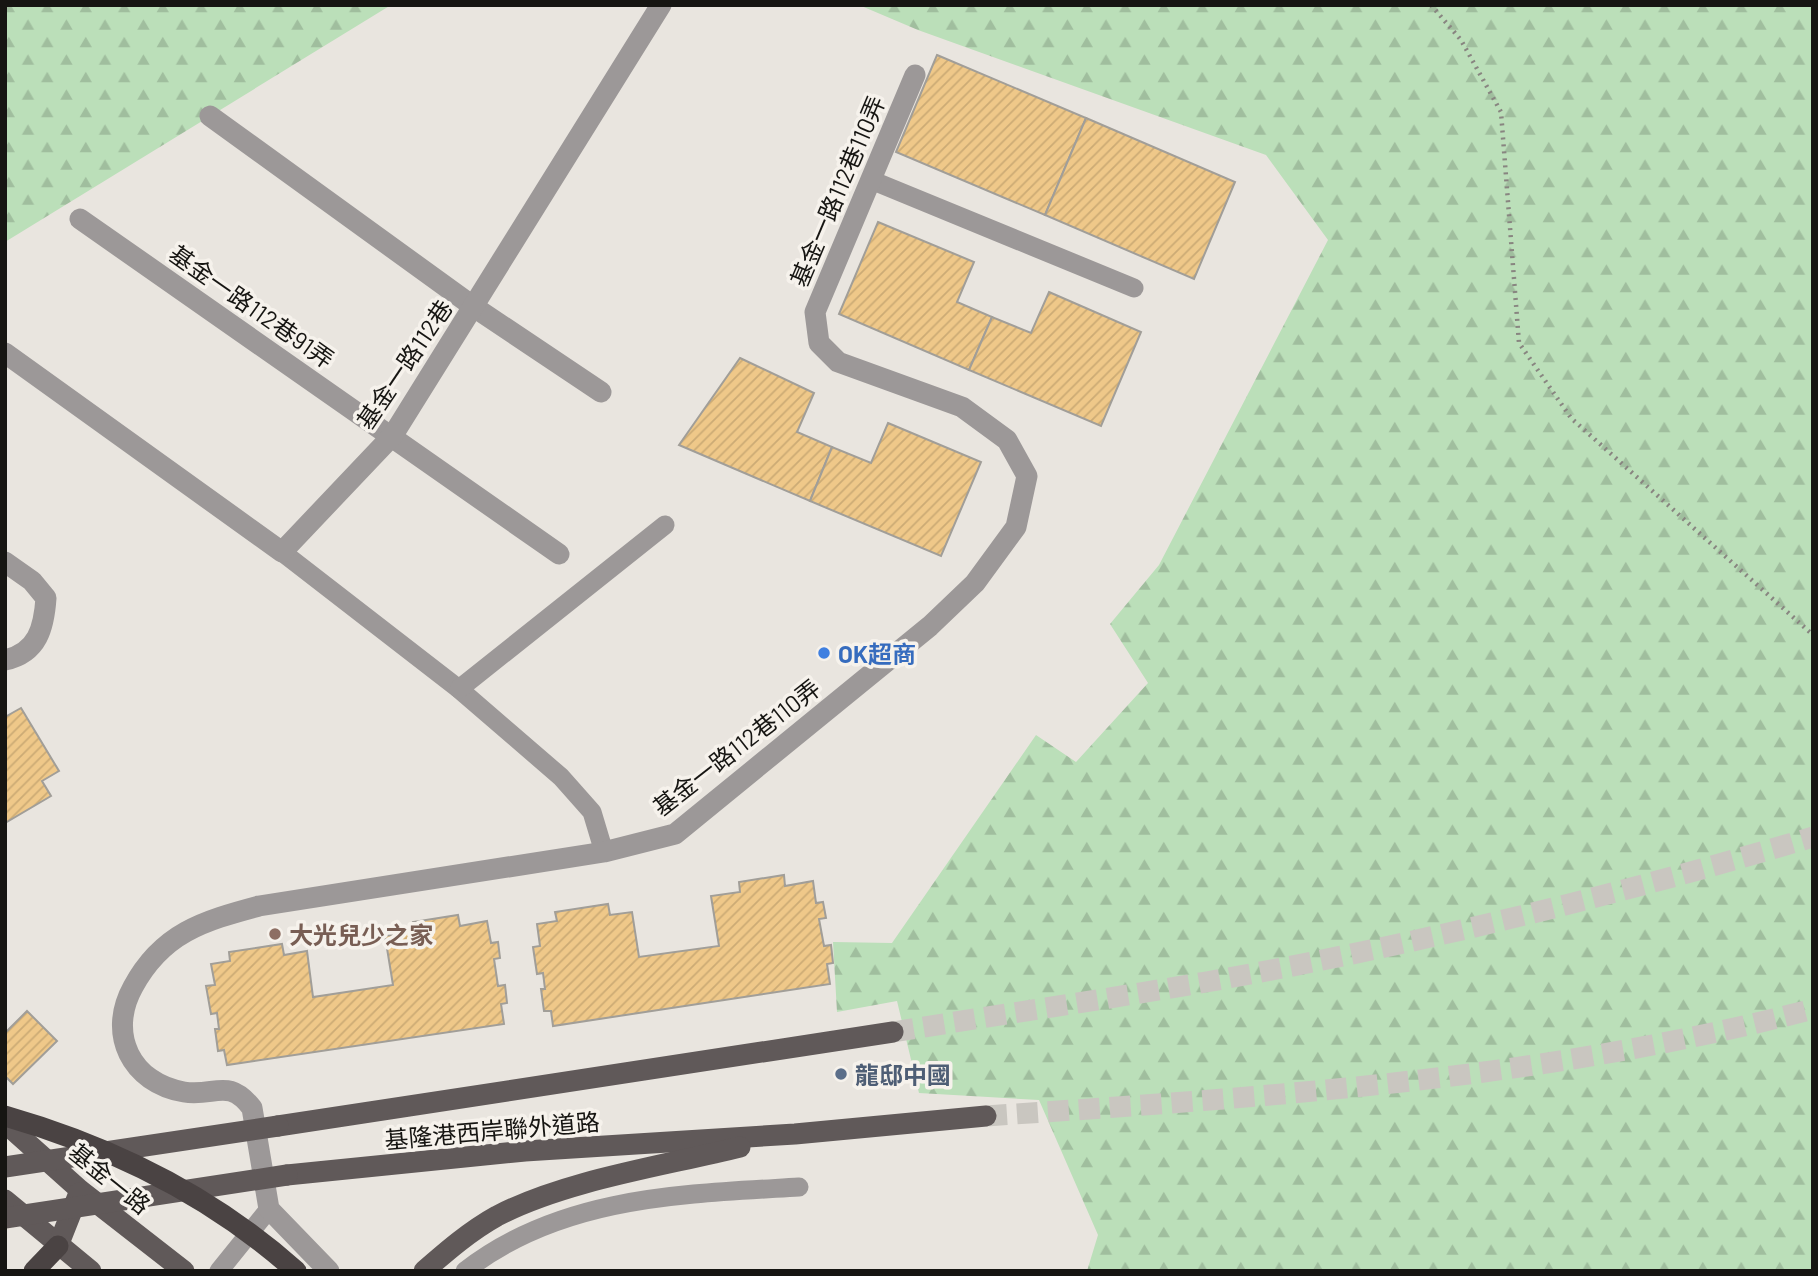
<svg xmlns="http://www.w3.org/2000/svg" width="1818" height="1276" font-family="Barlow,'Noto Sans TC',sans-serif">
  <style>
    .forest { fill: url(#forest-firs) }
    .building { fill: url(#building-hatch); stroke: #a19e98; stroke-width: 2 }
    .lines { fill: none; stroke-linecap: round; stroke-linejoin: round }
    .primary-tunnel { stroke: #c9c6c0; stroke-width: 21; stroke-dasharray: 21 10; stroke-linecap: butt }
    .path { stroke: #888580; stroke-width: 4.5; stroke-dasharray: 2 5; stroke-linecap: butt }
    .lane { stroke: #9c9898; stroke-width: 19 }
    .street { stroke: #9c9898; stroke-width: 21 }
    .primary { stroke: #605959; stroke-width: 21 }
    .highway { stroke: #4a4343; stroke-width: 21 }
    .primary-bridge { stroke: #605959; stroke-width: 21 }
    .highway-bridge { stroke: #4a4343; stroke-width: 21 }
    .shop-dot { fill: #3f7fe0; stroke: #f6f2ec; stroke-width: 2.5 }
    .education-dot { fill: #8d6e63; stroke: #f6f2ec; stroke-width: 2.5 }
    .service-dot { fill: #5c6f8a; stroke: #f6f2ec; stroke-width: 2.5 }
    .labels { text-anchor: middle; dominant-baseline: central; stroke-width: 7; stroke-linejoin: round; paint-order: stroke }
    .street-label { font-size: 24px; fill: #161512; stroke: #f6f2ec }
    .shop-label { font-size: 24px; font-weight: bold; fill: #366cbe; stroke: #f6f2ec; text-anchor: start }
    .education-label { font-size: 24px; font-weight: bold; fill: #785e54; stroke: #f6f2ec; text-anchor: start }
    .service-label { font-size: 24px; font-weight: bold; fill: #4e5e75; stroke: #f6f2ec; text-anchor: start }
  </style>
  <defs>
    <pattern id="forest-firs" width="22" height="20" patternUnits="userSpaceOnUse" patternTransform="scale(1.75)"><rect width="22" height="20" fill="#bbdfb9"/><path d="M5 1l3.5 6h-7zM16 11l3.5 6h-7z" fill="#a0be9e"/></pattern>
    <pattern id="building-hatch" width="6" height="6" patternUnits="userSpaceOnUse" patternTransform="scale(1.75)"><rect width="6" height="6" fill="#efc889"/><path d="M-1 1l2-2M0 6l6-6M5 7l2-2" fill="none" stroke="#ccab75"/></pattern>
  </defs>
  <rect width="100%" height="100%" fill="#e9e5df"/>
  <g class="forest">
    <polygon points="5,5 391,5 5,242"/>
    <polygon points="859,5 1813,5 1813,1271 1087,1271 1098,1235 1039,1100 919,1093 897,1001 837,1012 833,942 892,943 1036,735 1076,762 1148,683 1110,624 1159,565 1328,240 1266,155 918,30"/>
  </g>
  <g class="building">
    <polygon points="937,55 1086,118 1045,215 896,152"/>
    <polygon points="1086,118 1235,182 1194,279 1045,215"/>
    <polygon points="878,222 974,262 957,302 992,317 969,370 839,314"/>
    <polygon points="1049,292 1141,332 1101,426 969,370 992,317 1031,333"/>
    <polygon points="740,358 814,393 797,432 832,447 810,501 679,445"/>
    <polygon points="888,423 981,462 941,556 810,501 832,447 871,463"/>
    <polygon points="21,708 59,771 42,781 51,796 5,823 5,717"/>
    <polygon points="784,875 785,886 813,881 816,903 823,902 826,918 819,919 824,946 831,945 833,963 827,964 830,984 553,1026 551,1011 544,1011 541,989 545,989 543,973 537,974 533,947 540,946 537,924 557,921 555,912 608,904 610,915 632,912 639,957 719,946 711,896 740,892 739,882"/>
    <polygon points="458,915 460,926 487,921 491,943 498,942 500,958 494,959 498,986 505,985 507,1003 501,1004 504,1024 227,1065 224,1050 218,1051 215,1029 219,1029 217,1013 211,1014 206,986 215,985 211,964 230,961 229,952 282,944 284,955 307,951 313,997 393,985 385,936 414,931 413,922"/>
    <polygon points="27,1011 57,1041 13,1084 5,1076 5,1033"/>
  </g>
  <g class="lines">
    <g class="primary-tunnel">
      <path d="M893 1032C997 1015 1102 1000 1206 982 1411 946 1614 896 1813 837"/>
      <path d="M986 1116C1264 1097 1542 1080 1813 1009"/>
    </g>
    <polyline class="path" points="1431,5 1461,40 1501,112 1519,343 1571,418 1813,635"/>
    <g class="lane">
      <polyline points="871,180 1134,288"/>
      <polyline points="282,552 459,689 561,777 592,812 604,852"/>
      <polyline points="459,689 665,525"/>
      <polyline points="219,1271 269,1209"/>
      <path d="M465 1271C561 1196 683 1194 799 1187"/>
    </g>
    <g class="street">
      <polyline points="210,116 474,307 601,392"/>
      <polyline points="80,219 559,554"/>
      <polyline points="5,353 282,552 393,435 661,5"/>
      <path d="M5 562 32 581 46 598C44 627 38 653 5 660"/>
      <path d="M329 1271 269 1209 252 1108C228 1077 215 1097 184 1092 131 1083 107 1034 133 987 162 933 203 921 259 906L604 852 675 834 930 626 975 583 1016 527 1027 476 1007 440 962 407 838 362 819 343 815 312 915 75"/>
    </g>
    <g class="primary">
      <polyline points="5,1123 80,1190 184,1271"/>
      <polyline points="278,1126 893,1032"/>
      <polyline points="287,1175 525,1151 795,1134 986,1116"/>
      <polyline points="5,1200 91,1271"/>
      <polyline points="58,1246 79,1193"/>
      <path d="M424 1271C447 1251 470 1231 497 1216 566 1180 664 1166 740 1147"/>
    </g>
    <polyline class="highway" points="34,1271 58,1246"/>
    <g class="primary-bridge">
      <polyline points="5,1167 278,1126"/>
      <polyline points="5,1218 287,1175"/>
    </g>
    <path class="highway-bridge" d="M5 1116C113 1147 211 1195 296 1271"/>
  </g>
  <circle class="shop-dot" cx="824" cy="653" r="7"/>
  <circle class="education-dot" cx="275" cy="934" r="7"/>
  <circle class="service-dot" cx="841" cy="1074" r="7"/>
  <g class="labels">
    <g class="street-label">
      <text transform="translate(837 191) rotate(-67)">基金一路112巷110弄</text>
      <text transform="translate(252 306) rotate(35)">基金一路112巷91弄</text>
      <text transform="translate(404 364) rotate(-56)">基金一路112巷</text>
      <text transform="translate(736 747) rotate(-38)">基金一路112巷110弄</text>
      <text transform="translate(492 1130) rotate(-5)">基隆港西岸聯外道路</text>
      <text transform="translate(110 1178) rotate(39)">基金一路</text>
    </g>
    <g class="shop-label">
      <text x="838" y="653">OK超商</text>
    </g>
    <g class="education-label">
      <text x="289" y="934">大光兒少之家</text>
    </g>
    <g class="service-label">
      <text x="855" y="1074">龍邸中國</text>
    </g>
  </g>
  <rect width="1818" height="1276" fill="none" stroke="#161512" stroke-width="14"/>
</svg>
